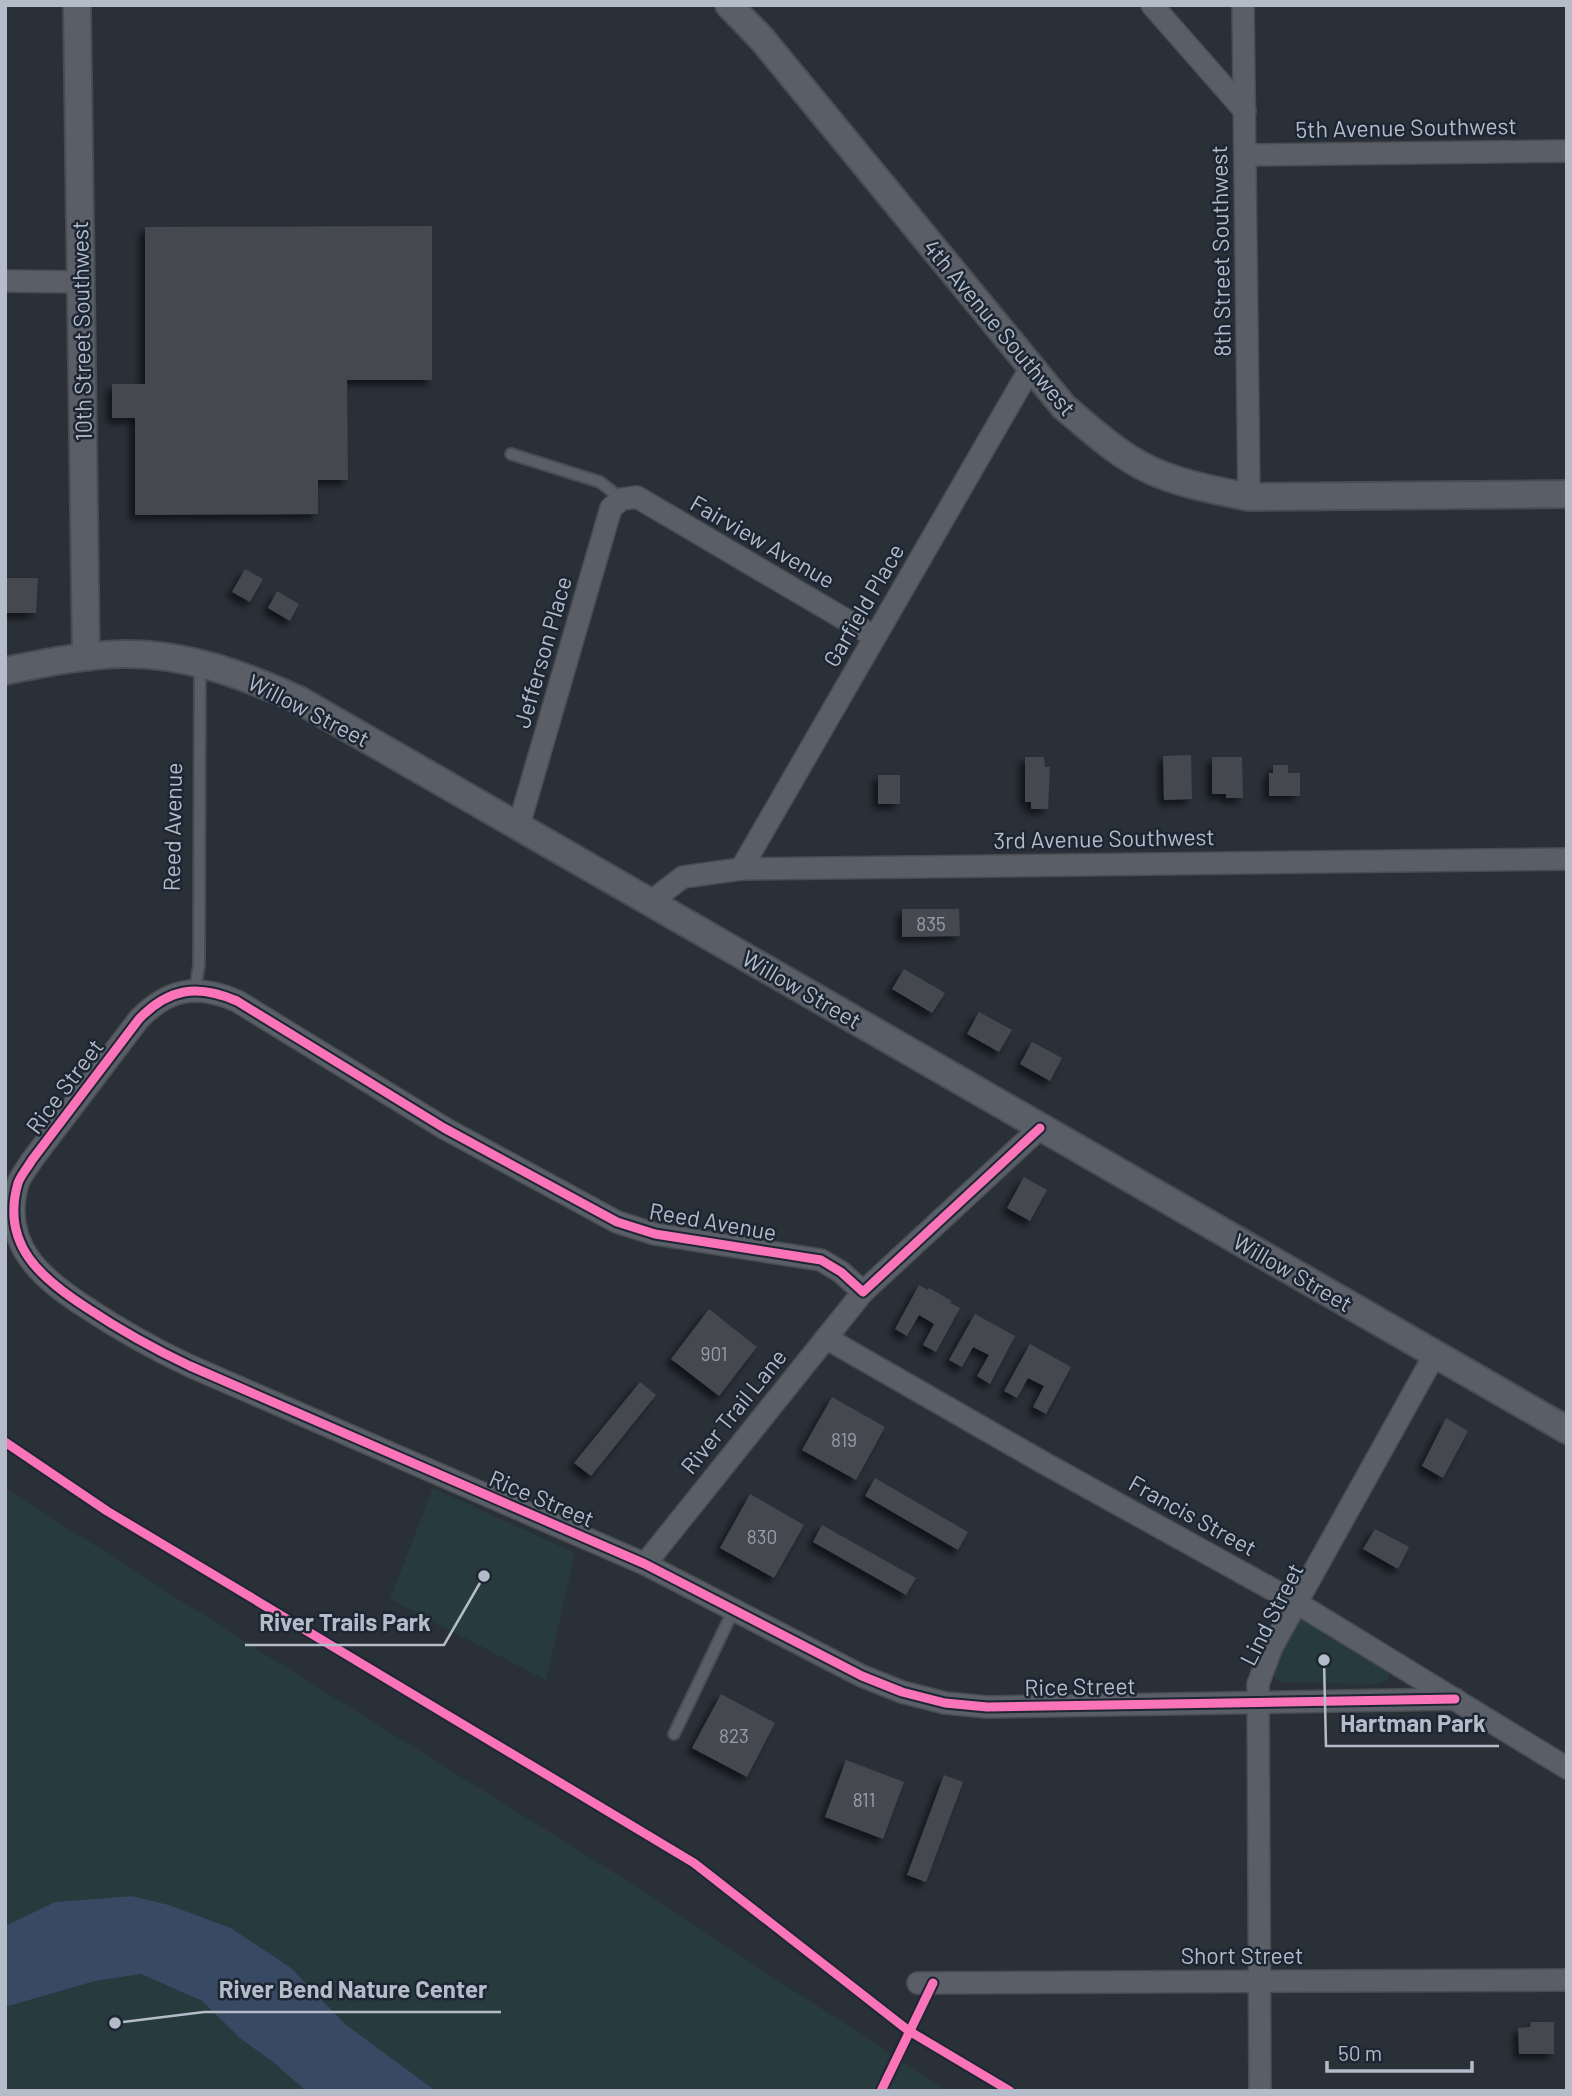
<svg xmlns="http://www.w3.org/2000/svg" width="1572" height="2096" font-family="Barlow,sans-serif">
  <style>
    .green { fill: #273a3e }
    .water { fill: #384963 }
    .building { fill: #444950; filter: url(#shadow) }
    .lines { fill: none; stroke-linecap: round; stroke-linejoin: round }
    .service-casing { stroke: #484c53; stroke-width: 14 }
    .minor-casing { stroke: #484c53; stroke-width: 24 }
    .tertiary-casing { stroke: #484c53; stroke-width: 30 }
    .service { stroke: #5a5e66; stroke-width: 10 }
    .minor { stroke: #5a5e66; stroke-width: 21 }
    .tertiary { stroke: #5a5e66; stroke-width: 26 }
    .cycleway-casing { stroke: #1d2633; stroke-width: 13 }
    .cycleway { stroke: #fb73b8; stroke-width: 9 }
    .labels { text-anchor: middle; dominant-baseline: central; stroke-width: 5; stroke-linejoin: round; paint-order: stroke }
    .number-label { font-size: 19px; fill: #989fab }
    .street-label { font-size: 23px; fill: #b4bcc9; stroke: #1d2633 }
    .leader { fill: none; stroke: #b4bcc9; stroke-width: 2.5 }
    .callout-dot { fill: #b4bcc9; stroke: #1d2633; stroke-width: 2.5 }
    .callout-label { font-size: 24px; text-anchor: middle; font-weight: bold; fill: #b4bcc9; stroke: #1d2633; stroke-width: 5; stroke-linejoin: round; paint-order: stroke }
  </style>
  <defs>
    <filter id="shadow"><feDropShadow dx="-5" dy="5" stdDeviation="3.5" flood-color="#0009"/></filter>
  </defs>
  <rect width="100%" height="100%" fill="#2a3038"/>
  <g class="green">
    <polygon points="5,1488 244,1641 608,1869 947,2091 436,2091 345,2024 291,1968 231,1928 169,1905 132,1896 55,1902 5,1926"/>
    <polygon points="433,1488 575,1553 546,1680 390,1599"/>
    <path d="M1302 1620 1310 1621 1388 1671 1389 1677 1385 1681 1376 1684 1280 1682 1275 1679C1270 1662 1287 1631 1302 1620Z"/>
    <polygon points="141,1974 202,2001 241,2039 273,2062 306,2091 5,2091 5,2007 95,1981"/>
  </g>
  <polygon class="water" points="132,1896 169,1905 231,1928 291,1968 345,2024 436,2091 306,2091 273,2062 241,2039 202,2001 141,1974 95,1981 5,2007 5,1926 55,1902"/>
  <g class="building">
    <polygon points="432,226 432,380 347,380 348,480 318,480 318,514 135,515 135,418 112,418 112,384 145,384 145,227"/>
    <polygon points="245,569 263,579 250,602 232,592"/>
    <polygon points="5,578 38,578 36,613 5,613"/>
    <polygon points="277,591 299,604 290,621 268,608"/>
    <polygon points="1191,755 1192,799 1164,800 1163,756"/>
    <polygon points="1025,757 1044,757 1045,767 1050,767 1048,809 1031,809 1031,802 1025,802"/>
    <polygon points="1212,757 1242,757 1243,798 1226,798 1226,794 1212,794"/>
    <polygon points="1273,765 1288,765 1288,773 1300,773 1300,796 1269,796 1269,773 1273,773"/>
    <rect x="878" y="775" width="22" height="29"/>
    <polygon points="902,909 959,909 960,936 902,937"/>
    <polygon points="904,969 945,993 932,1013 892,989"/>
    <polygon points="979,1012 1012,1030 999,1052 967,1034"/>
    <polygon points="1032,1042 1062,1058 1050,1081 1020,1064"/>
    <polygon points="1024,1177 1047,1190 1030,1221 1007,1208"/>
    <polygon points="919,1285 928,1290 929,1288 952,1301 950,1303 960,1308 936,1352 923,1345 934,1324 919,1315 907,1336 895,1329"/>
    <polygon points="709,1309 757,1347 719,1396 671,1359"/>
    <polygon points="975,1314 1015,1336 990,1384 977,1376 989,1355 973,1347 962,1367 949,1360"/>
    <polygon points="1030,1344 1071,1367 1046,1414 1033,1407 1044,1386 1028,1378 1017,1398 1004,1391"/>
    <polygon points="640,1382 656,1395 591,1476 574,1463"/>
    <polygon points="832,1397 885,1427 856,1480 802,1450"/>
    <polygon points="1446,1418 1468,1431 1443,1478 1422,1466"/>
    <polygon points="875,1478 968,1532 958,1550 865,1496"/>
    <polygon points="750,1494 804,1525 774,1578 720,1548"/>
    <polygon points="822,1525 916,1578 906,1595 813,1542"/>
    <polygon points="1375,1529 1409,1547 1398,1569 1363,1549"/>
    <polygon points="721,1694 775,1723 747,1777 692,1748"/>
    <polygon points="846,1760 904,1782 883,1839 825,1817"/>
    <polygon points="944,1775 963,1782 926,1882 907,1875"/>
    <polygon points="1531,2022 1554,2022 1554,2054 1519,2054 1518,2028 1530,2027"/>
  </g>
  <g class="lines">
    <g class="service-casing">
      <g id="service">
        <polyline points="511,454 600,482 622,499"/>
        <polyline points="195,991 199,965 200,666"/>
        <polyline points="674,1734 734,1609"/>
      </g>
    </g>
    <g class="minor-casing">
      <g id="minor">
        <polyline points="1152,5 1245,111"/>
        <polyline points="1243,5 1249,497"/>
        <polyline points="1245,155 1567,151"/>
        <polyline points="5,281 80,282"/>
        <polyline points="519,825 611,508 622,499 637,497 875,637"/>
        <polyline points="741,869 1031,367"/>
        <polyline points="650,902 683,877 741,869 1567,859"/>
        <path d="M1040 1128 863 1292 841 1272 821 1260 655 1234 617 1222 444 1128 237 1001C197 984 169 988 139 1019L32 1160C28 1167 21 1175 18 1183 0 1245 42 1279 87 1308 120 1330 154 1349 190 1366L645 1564 862 1676 902 1692 945 1703 987 1707 1455 1699"/>
        <polyline points="826,1338 1044,1463 1297,1603 1567,1768"/>
        <polyline points="645,1564 863,1292"/>
        <polyline points="918,1983 1567,1980"/>
        <polyline points="1260,2091 1258,1684 1272,1647 1435,1354"/>
      </g>
    </g>
    <g class="tertiary-casing">
      <g id="tertiary">
        <polyline points="77,5 86,657"/>
        <path d="M729 5 762 39 1064 407C1090 429 1117 454 1148 469 1179 484 1215 490 1249 497L1567 494"/>
        <path d="M5 671C44 663 83 655 123 654 186 653 243 675 299 700L1567 1430"/>
      </g>
    </g>
    <use href="#service" class="service"/>
    <use href="#minor" class="minor"/>
    <use href="#tertiary" class="tertiary"/>
    <g class="cycleway-casing">
      <g id="cycleway">
        <path d="M1040 1128 863 1292 841 1272 821 1260 655 1234 617 1222 444 1128 237 1001C197 984 169 988 139 1019L32 1160C28 1167 21 1175 18 1183 0 1245 42 1279 87 1308 120 1330 154 1349 190 1366L645 1564 862 1676 902 1692 945 1703 987 1707 1455 1699"/>
        <polyline points="5,1442 107,1511 694,1863 909,2031 1010,2091"/>
        <polyline points="881,2091 933,1983"/>
      </g>
    </g>
    <use href="#cycleway" class="cycleway"/>
  </g>
  <g class="labels">
    <g class="number-label">
      <text x="931" y="923">835</text>
      <text x="714" y="1353">901</text>
      <text x="844" y="1439">819</text>
      <text x="762" y="1536">830</text>
      <text x="734" y="1735">823</text>
      <text x="864" y="1799">811</text>
    </g>
    <g class="street-label">
      <text transform="translate(1406 127) rotate(-1)">5th Avenue Southwest</text>
      <text transform="translate(1220 251) rotate(-91)">8th Street Southwest</text>
      <text transform="translate(1000 327) rotate(50)">4th Avenue Southwest</text>
      <text transform="translate(81 331) rotate(-91)">10th Street Southwest</text>
      <text transform="translate(763 541) rotate(30)">Fairview Avenue</text>
      <text transform="translate(863 605) rotate(-60)">Garfield Place</text>
      <text transform="translate(542 652) rotate(-74)">Jefferson Place</text>
      <text transform="translate(309 710) rotate(27)">Willow Street</text>
      <text transform="translate(172 827) rotate(-89)">Reed Avenue</text>
      <text transform="translate(1104 838) rotate(-1)">3rd Avenue Southwest</text>
      <text transform="translate(802 989) rotate(30)">Willow Street</text>
      <text transform="translate(64 1086) rotate(-53)">Rice Street</text>
      <text transform="translate(713 1221) rotate(10)">Reed Avenue</text>
      <text transform="translate(1293 1272) rotate(30)">Willow Street</text>
      <text transform="translate(733 1411) rotate(-51)">River Trail Lane</text>
      <text transform="translate(542 1498) rotate(23)">Rice Street</text>
      <text transform="translate(1193 1515) rotate(29)">Francis Street</text>
      <text transform="translate(1271 1614) rotate(-63)">Lind Street</text>
      <text transform="translate(1080 1686) rotate(-1)">Rice Street</text>
      <text x="1242" y="1955">Short Street</text>
    </g>
  </g>
  <path class="leader" d="M484 1576L444 1645H245M1324 1660L1326 1746H1499M115 2023L204 2012H501"/>
  <g class="callout-dot">
    <circle cx="484" cy="1576" r="7"/>
    <circle cx="1324" cy="1660" r="7"/>
    <circle cx="115" cy="2023" r="7"/>
  </g>
  <g class="callout-label">
    <text x="345" y="1631">River Trails Park</text>
    <text x="1413" y="1732">Hartman Park</text>
    <text x="353" y="1998">River Bend Nature Center</text>
  </g>
  <rect width="1572" height="2096" fill="none" stroke="#b4bcc9" stroke-width="14"/>
  <path d="M1327 2061v10h145v-10" fill="none" stroke="#b4bcc9" stroke-width="3.5"/>
  <text x="1338" y="2061" font-size="21" fill="#b4bcc9" stroke="#1d2633" stroke-width="5" paint-order="stroke">50 m</text>
</svg>
